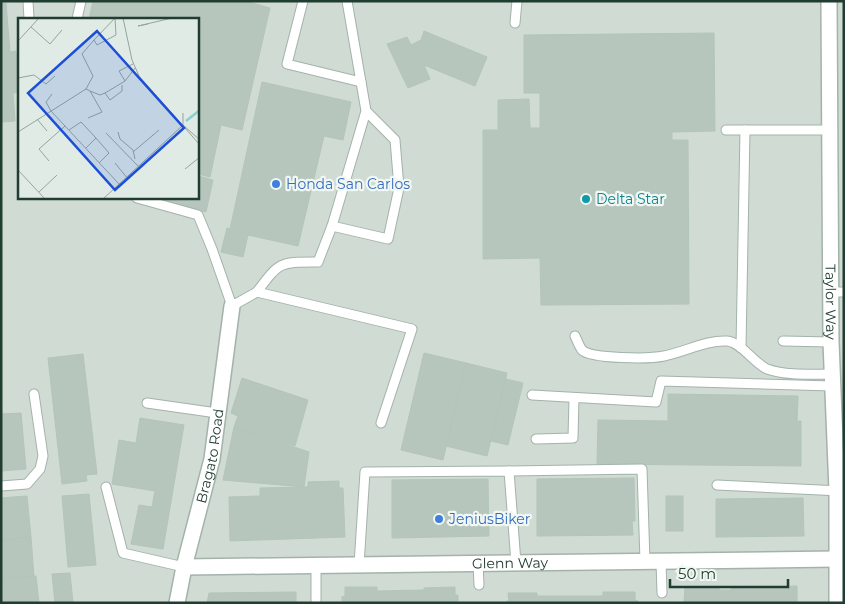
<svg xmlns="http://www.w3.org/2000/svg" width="845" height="604" font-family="Montserrat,sans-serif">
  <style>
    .built { fill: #cfdbd3; fill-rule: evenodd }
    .building { fill: #b6c6bd; stroke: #b3c5ba }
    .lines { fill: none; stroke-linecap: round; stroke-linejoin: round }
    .lane-casing { stroke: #a3b3ab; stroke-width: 11 }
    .street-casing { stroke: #a3b3ab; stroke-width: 18 }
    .lane { stroke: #fff; stroke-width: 9 }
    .street { stroke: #fff; stroke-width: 15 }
    .shop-dot { fill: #3f7fe0; stroke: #f1f8f3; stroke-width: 2 }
    .culture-dot { fill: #0f9aa8; stroke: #f1f8f3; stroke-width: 2 }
    .labels { text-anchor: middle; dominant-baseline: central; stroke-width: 4.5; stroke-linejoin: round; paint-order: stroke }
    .shop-label { font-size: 14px; fill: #366cbe; stroke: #f1f8f3; text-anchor: start }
    .culture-label { font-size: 14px; fill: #0d838f; stroke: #f1f8f3; text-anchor: start }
    .street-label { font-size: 14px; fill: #213c30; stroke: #f1f8f3 }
    .inset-river { fill: none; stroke: #88d1d0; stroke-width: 2.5 }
    .inset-road { fill: none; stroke: #94a59d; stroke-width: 1 }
    .view { fill: #1d4ed8; fill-opacity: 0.15; stroke: #1d4ed8; stroke-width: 2.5 }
    .inset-edge { fill: none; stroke: #213c30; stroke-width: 2.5 }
  </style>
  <rect width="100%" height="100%" fill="#e0ebe5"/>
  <path class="built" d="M1 1H844V603H1ZM19 19H198V198H19Z"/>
  <g class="building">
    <polygon points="93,1 245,1 270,8 242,130 221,125 210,177 198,174 198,19 89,19"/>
    <polygon points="1,3 6,3 10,52 16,51 19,83 19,92 13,93 15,121 1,122"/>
    <polygon points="424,31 487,57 475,86 424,65 430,79 408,88 387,44 407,37 411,45 421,40"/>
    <polygon points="714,33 715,131 672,132 672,140 688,140 689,304 541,305 540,258 483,259 483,130 498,130 498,100 529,99 530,128 540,128 540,93 524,93 524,35"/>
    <polygon points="262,82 351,102 343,140 324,136 298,246 248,235 243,257 221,252 227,228 230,229"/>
    <polygon points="198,176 213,180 206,212 150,199 151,198 198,198"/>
    <polygon points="424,353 466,363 443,460 401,450"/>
    <polygon points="83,354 97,474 86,475 87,481 62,484 48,358"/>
    <polygon points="466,363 507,373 487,456 446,446"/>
    <polygon points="242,378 308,400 295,446 234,427 238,416 231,413"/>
    <polygon points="506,379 523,383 508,445 491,441"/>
    <polygon points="668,394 798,396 797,421 801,421 801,466 597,464 598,420 668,421"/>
    <polygon points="21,413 26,469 1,471 1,414"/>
    <polygon points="140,418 184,425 163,549 131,544 139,505 152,507 155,491 112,484 119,440 136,443"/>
    <polygon points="234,427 309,452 304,487 223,480"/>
    <polygon points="634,478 635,521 632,521 633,535 537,536 537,479"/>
    <polygon points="488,479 489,536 392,538 392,480"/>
    <polygon points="339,481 339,488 343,488 345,537 230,541 229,497 260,496 260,488 308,487 308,482"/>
    <polygon points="89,494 96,565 68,567 62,496"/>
    <polygon points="27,496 31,537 1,540 1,498"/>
    <rect x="666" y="496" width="17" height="35"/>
    <polygon points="803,498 804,536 716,537 716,499"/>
    <polygon points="31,537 34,577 1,579 1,540"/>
    <polygon points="70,573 73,603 55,603 52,574"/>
    <polygon points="36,576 39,603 1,603 1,579"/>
    <polygon points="797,586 797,603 684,603 685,587 719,587 719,590 731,590 731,588"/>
    <polygon points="345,587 377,587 377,591 424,590 424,588 455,587 455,595 458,595 458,603 342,603 342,597 345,596"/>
    <polygon points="296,592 296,603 207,603 209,593"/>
    <polygon points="603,592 635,592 635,600 638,601 638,603 507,603 507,601 509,601 508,593 537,593 537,596 603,596"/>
  </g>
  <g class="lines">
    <g class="lane-casing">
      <g id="lane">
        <polyline points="28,1 29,19"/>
        <polyline points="303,1 287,64 361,82 347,1"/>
        <polyline points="77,19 81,1"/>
        <polyline points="515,23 517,1"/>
        <polyline points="361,82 366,111 332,226 388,239 399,188 395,140 366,111"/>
        <polyline points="726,130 829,130"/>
        <polyline points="137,198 198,215 212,249 232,306 257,292 412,329 381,423"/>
        <path d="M257 292C280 261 280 262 318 262L332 226"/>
        <polyline points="831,292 844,292"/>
        <path d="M575 336C577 340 579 346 582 350 591 359 650 359 664 356 685 352 706 340 727 341 741 342 754 363 767 369 787 376 811 374 832 374"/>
        <polyline points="783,341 831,342"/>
        <polyline points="741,348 745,130"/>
        <polyline points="532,395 656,402 661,381 832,386"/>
        <polyline points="147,403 217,413"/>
        <polyline points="536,439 573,438 574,398"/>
        <polyline points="509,471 642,469 645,561"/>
        <polyline points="717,485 841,491"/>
        <polyline points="1,486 27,484 40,469 43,456 34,394"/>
        <polyline points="106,487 123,553 184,567"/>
        <polyline points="661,561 662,593"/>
        <polyline points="478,563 479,585"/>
        <polyline points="359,565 365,472 509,471 516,563"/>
        <polyline points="316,603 316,565"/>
      </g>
    </g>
    <g class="street-casing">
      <g id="street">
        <path id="s1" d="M829 1 831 342 837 491V603"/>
        <path id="s2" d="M184 567 836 559"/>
        <path id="s3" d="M177 603 184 567 212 459 232 306"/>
      </g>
    </g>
    <use href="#lane" class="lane"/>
    <use href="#street" class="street"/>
  </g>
  <g class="shop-dot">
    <circle cx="276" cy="184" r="5"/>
    <circle cx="439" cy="519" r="5"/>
  </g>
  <circle class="culture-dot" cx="586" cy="199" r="5"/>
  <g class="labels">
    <g class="shop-label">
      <text x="286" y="184">Honda San Carlos</text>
      <text x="449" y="519">JeniusBiker</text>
    </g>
    <g class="culture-label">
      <text x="596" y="199">Delta Star</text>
    </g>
    <g class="street-label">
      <text stroke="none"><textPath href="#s1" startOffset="301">Taylor Way</textPath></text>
      <text stroke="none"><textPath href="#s3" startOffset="151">Bragato Road</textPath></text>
      <text stroke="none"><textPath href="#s2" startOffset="326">Glenn Way</textPath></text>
    </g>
  </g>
  <g transform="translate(18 18)">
    <rect width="181" height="181" fill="#e0ebe5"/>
    <path class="inset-river" d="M168 103 182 92"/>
    <path class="inset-road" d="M97 0 98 17 79 27 76 22ZM105 0 114 42 121 58 182 127M130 6 120 8 154 0M13 9 32 26 44 12M0 23 21 0M115 46 101 53 107 63 117 50M0 60 16 57 28 66 37 58M104 67V73L92 82 87 75 107 63M68 71 72 73 84 94 70 100M72 73 82 77 87 75M34 76 28 84 33 93 101 166M19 101 29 113M165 107 182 122M51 112 63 104 78 120 68 130M0 114 68 71 75 58 64 36 76 22M100 114 102 121 115 132 117 141M88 115 120 148M78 120 91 135 81 145M115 134 141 112M31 143 21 131 47 108M97 145 110 161M167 151 182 139M0 152 27 181M21 174 39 157M85 181 165 107V95"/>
    <path class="view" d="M79 13 166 110 97 172 10 75Z"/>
    <rect width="181" height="181" class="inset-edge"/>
  </g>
  <rect width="845" height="604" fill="none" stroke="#213c30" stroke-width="5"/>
  <path d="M670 579v8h118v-8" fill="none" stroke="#213c30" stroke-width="2.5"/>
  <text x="678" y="579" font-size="15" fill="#213c30" stroke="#f1f8f3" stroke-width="4" paint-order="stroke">50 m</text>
</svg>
